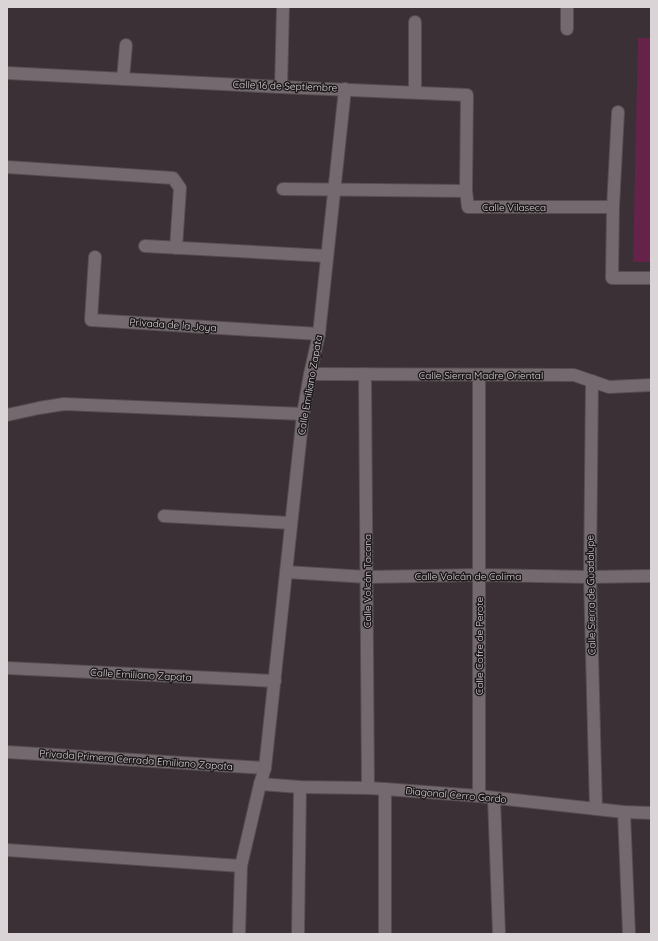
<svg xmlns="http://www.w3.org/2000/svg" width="658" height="941" font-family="Quicksand,sans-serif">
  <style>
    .green { fill: #662349 }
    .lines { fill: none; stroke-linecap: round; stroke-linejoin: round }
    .minor-casing { stroke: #554d50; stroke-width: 14 }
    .minor { stroke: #74696e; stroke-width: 12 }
    .labels { text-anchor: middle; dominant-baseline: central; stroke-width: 3; stroke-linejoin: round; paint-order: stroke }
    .street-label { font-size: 10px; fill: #dad4d7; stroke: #1e1a1c }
  </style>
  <rect width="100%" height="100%" fill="#3a3035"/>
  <polygon class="green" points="638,38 651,38 651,262 633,262"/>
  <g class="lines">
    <g class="minor-casing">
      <g id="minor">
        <polyline points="567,29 567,7"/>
        <polyline points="7,73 281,87 467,95 466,191 468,207 613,207"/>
        <polyline points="123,79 126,45"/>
        <polyline points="281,87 283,7"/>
        <polyline points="415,92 415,22"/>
        <polyline points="618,112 613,207 612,278 651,278"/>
        <polyline points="7,167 173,178 180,188 176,248"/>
        <polyline points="283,189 466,191"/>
        <polyline points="145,246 327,256"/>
        <polyline points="95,257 91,320 319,334"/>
        <polyline points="310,374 574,375 609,387 651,385"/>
        <polyline points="365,374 368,788"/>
        <polyline points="479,375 479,796"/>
        <polyline points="592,381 590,577 596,809"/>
        <polyline points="7,415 39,408 64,404 303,414"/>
        <polyline points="164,516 291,523"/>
        <polyline points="286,572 367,577 479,575 590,577 651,576"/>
        <polyline points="7,668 275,681"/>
        <polyline points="7,752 265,768"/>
        <polyline points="260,784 300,787 368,788 385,789 479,796 624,812 651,813"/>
        <polyline points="385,789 385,934"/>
        <polyline points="494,798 499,934"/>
        <polyline points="624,812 629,934"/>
        <polyline points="7,850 241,866"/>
        <polyline points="239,934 241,866 260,784 265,768 303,414 310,374 319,334 345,89"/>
        <polyline points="298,934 300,787"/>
      </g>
    </g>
    <use href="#minor" class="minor"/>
  </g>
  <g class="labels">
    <g class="street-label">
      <text transform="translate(285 86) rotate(2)">Calle 16 de Septiembre</text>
      <text x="514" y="207">Calle Vilaseca</text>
      <text transform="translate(173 325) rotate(4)">Privada de la Joya</text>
      <text x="481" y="375">Calle Sierra Madre Oriental</text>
      <text transform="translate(310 385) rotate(-80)">Calle Emiliano Zapata</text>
      <text x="468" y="576">Calle Volcán de Colima</text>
      <text transform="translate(367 581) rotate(-90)">Calle Volcán Tacana</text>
      <text transform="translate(591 595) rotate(-91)">Calle Sierra de Guadalupe</text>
      <text transform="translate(479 646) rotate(-90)">Calle Cofre de Perote</text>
      <text transform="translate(141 675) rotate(3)">Calle Emiliano Zapata</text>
      <text transform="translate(136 760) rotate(4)">Privada Primera Cerrada Emiliano Zapata</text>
      <text transform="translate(456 795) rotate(5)">Diagonal Cerro Gordo</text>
    </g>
  </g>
  <rect width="658" height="941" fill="none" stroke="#dad4d7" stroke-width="16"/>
</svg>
